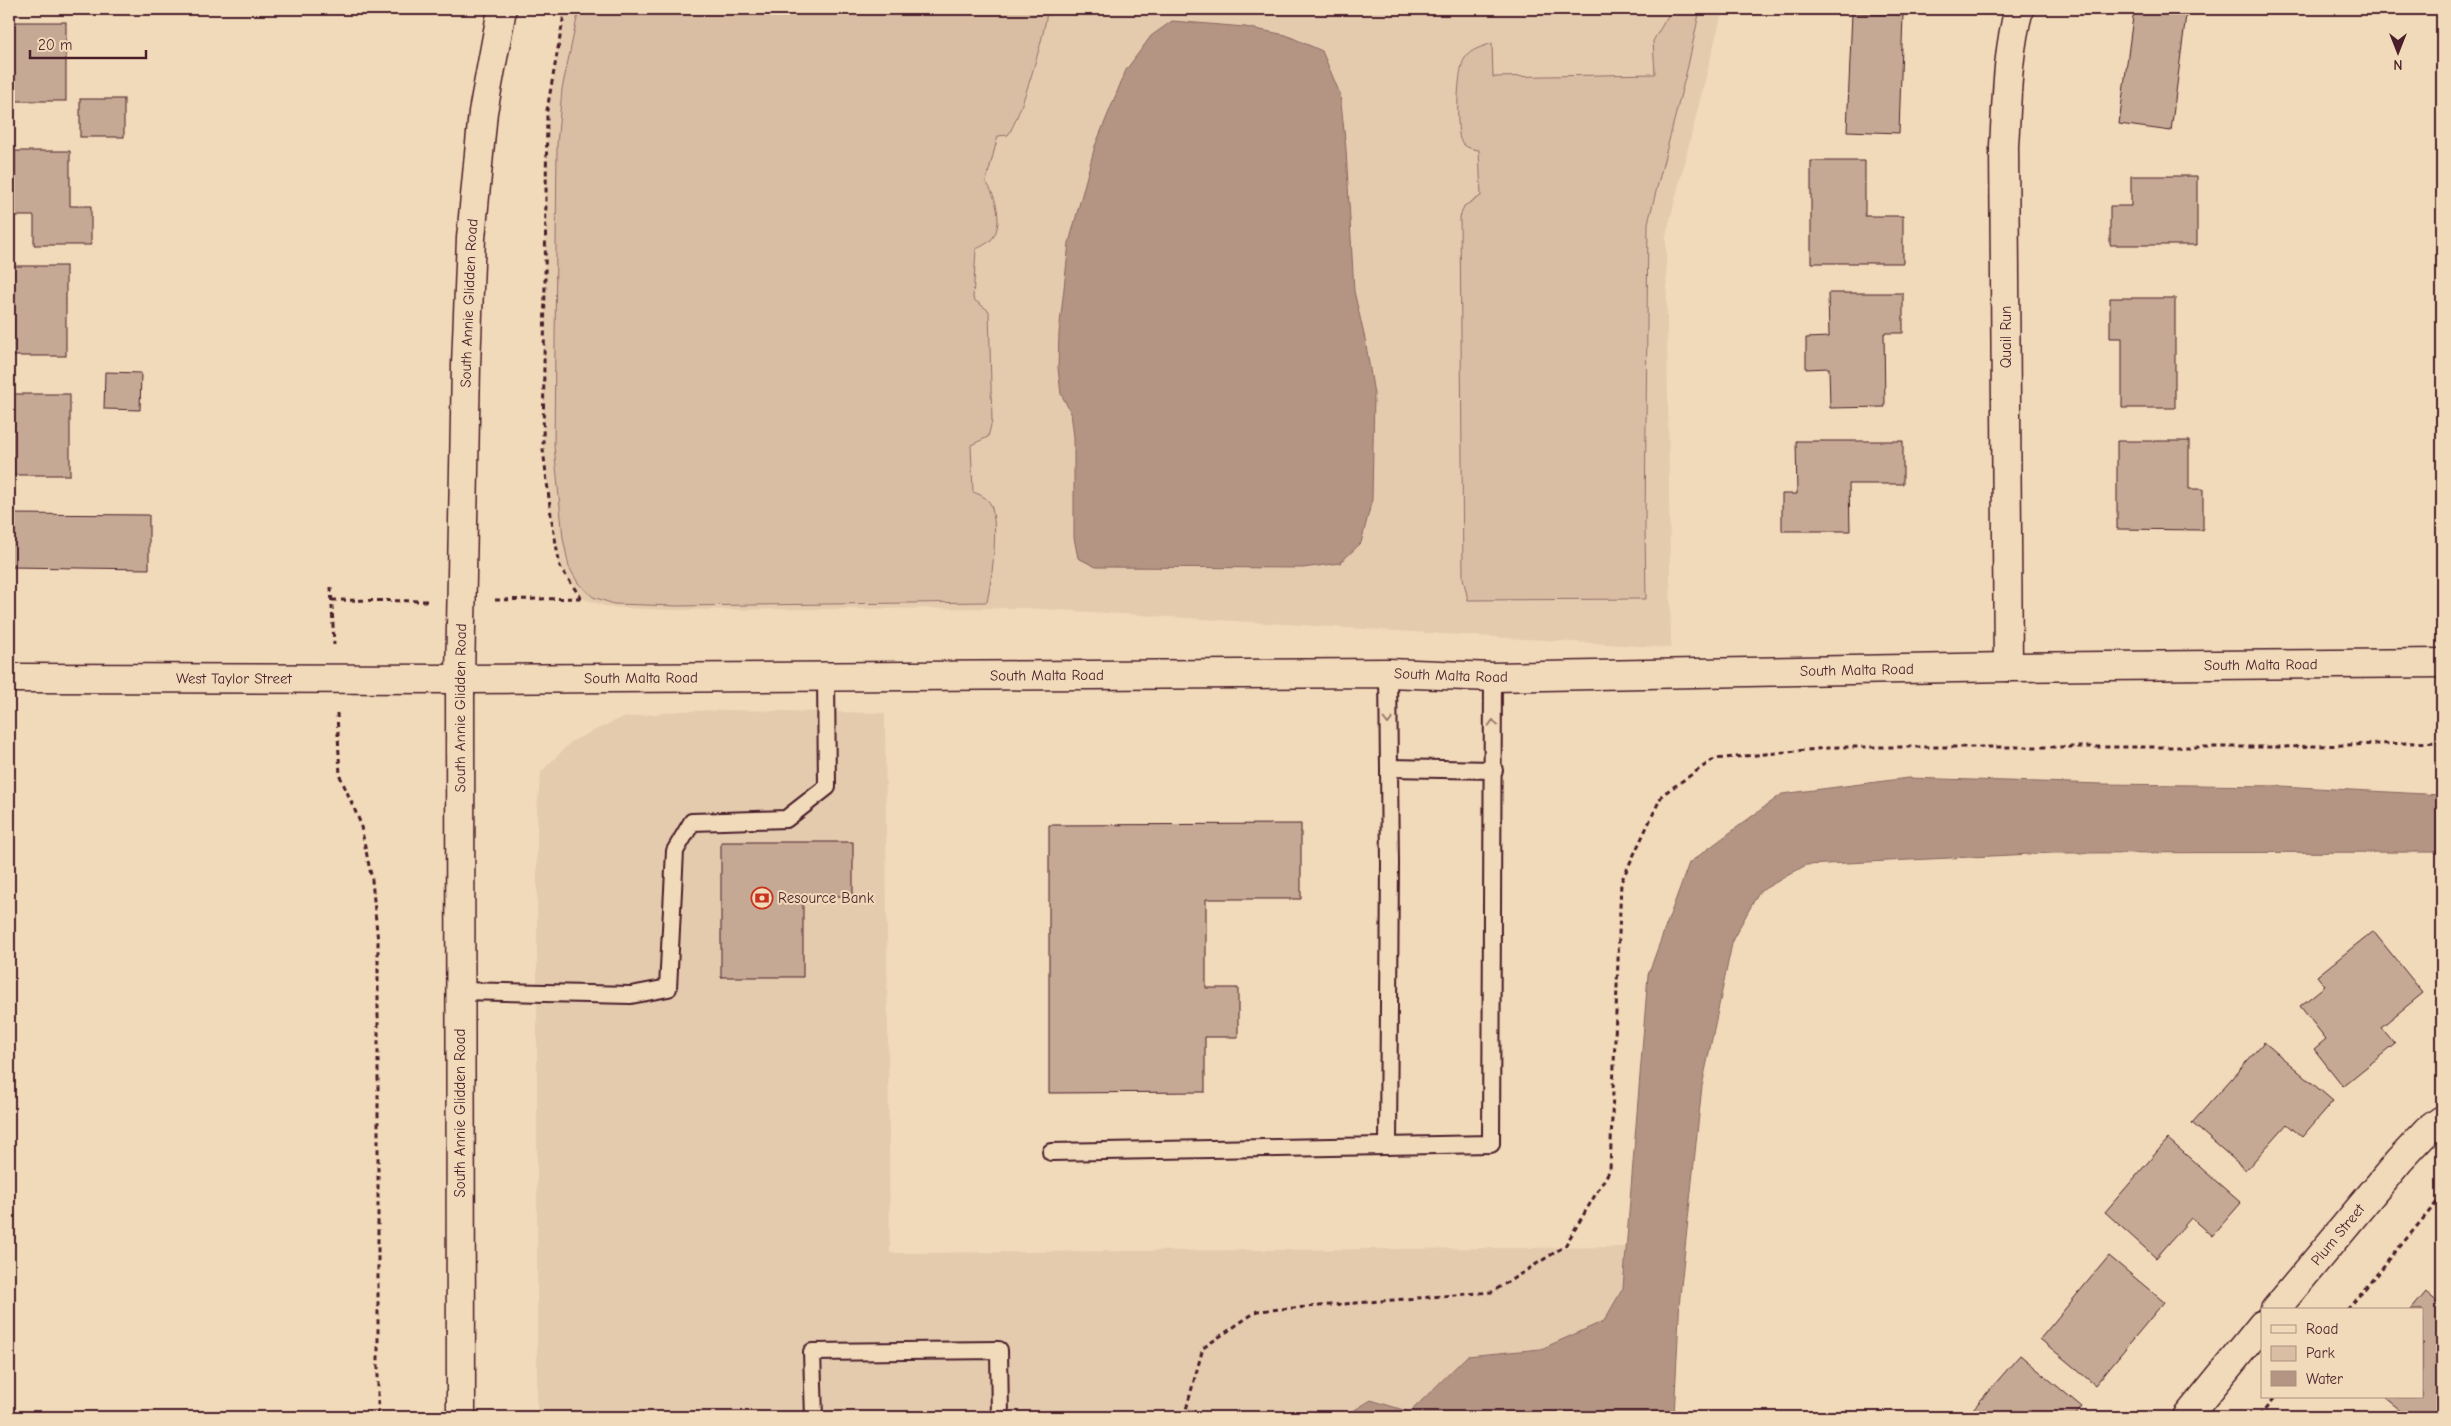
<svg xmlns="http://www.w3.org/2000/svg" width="2451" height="1426" font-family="'Comic Neue',sans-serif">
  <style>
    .built { fill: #e4cbae }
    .green { fill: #d9bea4; stroke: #926e68 }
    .water { fill: #b49584; stroke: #8a6660 }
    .building { fill: #c5a994; stroke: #4a1f2b }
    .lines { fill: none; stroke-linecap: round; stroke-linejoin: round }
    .service-casing { stroke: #4a1f2b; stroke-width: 20 }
    .minor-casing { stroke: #4a1f2b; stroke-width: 31 }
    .secondary-casing { stroke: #4a1f2b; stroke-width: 31 }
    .path { stroke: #4a1f2b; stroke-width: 3; stroke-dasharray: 5 4; stroke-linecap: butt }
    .service { stroke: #f1dab9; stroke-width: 16 }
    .minor { stroke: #f1dab9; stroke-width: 28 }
    .secondary { stroke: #f1dab9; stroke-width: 28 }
    .oneway { stroke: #9e7c72 }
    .labels { text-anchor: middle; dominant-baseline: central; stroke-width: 4; stroke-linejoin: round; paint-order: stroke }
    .street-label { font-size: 15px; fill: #4a1f2b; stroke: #f1dab9 }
    .poi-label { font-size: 15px; fill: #4a1f2b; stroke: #f1dab9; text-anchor: start }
  </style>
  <rect width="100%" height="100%" fill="#f1dab9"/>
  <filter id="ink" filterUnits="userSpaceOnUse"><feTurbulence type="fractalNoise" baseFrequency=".02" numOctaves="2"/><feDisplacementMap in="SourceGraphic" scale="10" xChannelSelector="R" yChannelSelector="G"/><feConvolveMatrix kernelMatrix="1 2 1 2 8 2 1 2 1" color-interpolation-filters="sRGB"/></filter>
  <g filter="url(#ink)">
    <g class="built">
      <polygon points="565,9 1723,9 1666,236 1671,648 1025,608 663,610 608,607 581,598 560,567 551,515 543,449 547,110"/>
      <polygon points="731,710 885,713 890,1253 1626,1247 1623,1288 1604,1321 1541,1349 1467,1356 1410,1412 1371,1400 1343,1417 537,1417 537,808 541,772 572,741 621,718 679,711"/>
    </g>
    <g class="green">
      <path d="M579 9H1047C1047 29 1020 119 1008 135L998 136 986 182C996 195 1005 227 990 241 986 244 981 247 976 249L973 299 989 311 992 421 988 437 971 445 973 492C979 494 988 498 991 505 999 527 992 579 987 602L677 606 614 604 593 597 578 583 569 567 563 538 554 446 557 145 562 89Z"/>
      <path d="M1672 9H1700L1688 66 1648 223 1645 526 1646 599 1468 600 1463 578 1460 217 1464 206 1481 196 1479 150C1471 149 1463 147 1460 139 1456 126 1457 68 1465 58 1471 49 1482 47 1492 43L1493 77 1655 74 1653 41Z"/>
    </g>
    <g class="water">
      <polygon points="1172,21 1245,27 1286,35 1322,51 1340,94 1346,149 1354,291 1365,339 1374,394 1372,500 1361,543 1340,563 1303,568 1096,567 1078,558 1074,538 1074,437 1071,413 1061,394 1058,368 1059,333 1069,243 1095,146 1126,70 1151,36"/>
      <polygon points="1908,778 2104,784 2281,786 2442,795 2442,852 2053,853 1806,865 1759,892 1733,939 1702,1086 1680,1296 1674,1417 1343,1417 1371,1400 1410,1412 1467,1356 1541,1349 1604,1321 1623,1288 1648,975 1689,863 1782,794"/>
    </g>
    <g class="building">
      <polygon points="2134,9 2186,15 2171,131 2119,124"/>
      <polygon points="1852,13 1903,15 1899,133 1847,131"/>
      <rect x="10" y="22" width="56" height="79"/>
      <rect x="80" y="99" width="44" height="38"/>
      <polygon points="15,151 70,151 70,206 91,206 91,245 34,245 34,216 15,216"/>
      <polygon points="1811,161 1865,161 1865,216 1903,216 1903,263 1811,263"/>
      <polygon points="2131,176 2197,176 2197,245 2110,245 2110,206 2131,206"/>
      <rect x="11" y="266" width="55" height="90"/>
      <polygon points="1828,293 1903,293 1903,333 1884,333 1885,407 1830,408 1829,368 1806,369 1806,338 1829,337"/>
      <polygon points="2110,298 2175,298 2175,408 2122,408 2122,338 2110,338"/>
      <polygon points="105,372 141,373 140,410 104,409"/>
      <rect x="12" y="394" width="58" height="81"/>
      <polygon points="1796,441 1903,441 1903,484 1849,484 1850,531 1782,531 1782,494 1797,494"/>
      <polygon points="2117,441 2189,441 2189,489 2203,489 2203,530 2117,529"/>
      <polygon points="9,514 149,515 149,569 9,567"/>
      <polygon points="1301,824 1301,899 1206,899 1206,988 1238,988 1238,1037 1205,1037 1205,1092 1049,1093 1049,825"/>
      <polygon points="721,842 853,842 853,896 803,896 803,977 721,977"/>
      <polygon points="2373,931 2423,993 2381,1027 2395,1044 2343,1086 2314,1049 2326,1039 2300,1006 2325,986 2317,976"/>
      <polygon points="2264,1042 2333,1101 2302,1137 2287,1124 2246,1170 2192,1123"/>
      <polygon points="2168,1139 2241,1203 2212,1236 2191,1218 2156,1258 2105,1212"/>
      <polygon points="2109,1256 2164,1302 2095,1385 2040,1339"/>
      <polygon points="2426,1292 2442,1306 2442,1417 2409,1417 2384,1397 2422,1397 2422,1346 2424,1344 2422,1342 2422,1310 2411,1310"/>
      <polygon points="2020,1355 2082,1407 2074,1417 1966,1417"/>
    </g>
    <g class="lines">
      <g class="service-casing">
        <g id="service">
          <polyline points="1388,673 1390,864 1388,1146"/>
          <polyline points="1389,768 1494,770"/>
          <polyline points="460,991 631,995 668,988 675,851 692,822 786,819 827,787 826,677"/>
          <polyline points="1051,1152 1491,1144 1493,677"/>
          <polyline points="814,1417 812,1352 999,1350 1000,1417"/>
        </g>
      </g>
      <g class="minor-casing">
        <g id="minor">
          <path d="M2008 667 2004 146C2007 100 2007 53 2019 9"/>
          <path id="s1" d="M9 678 460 679 1388 673 1493 677 2008 667 2442 663"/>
          <path id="s2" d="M2275 1310 2399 1161 2428 1130 2442 1120"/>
          <polyline points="2187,1417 2262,1325"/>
        </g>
      </g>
      <g class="secondary-casing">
        <g id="secondary">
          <path id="s3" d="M461 1417 460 679 466 365 471 238 483 112 502 9"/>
        </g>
      </g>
      <g class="path">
        <polyline points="565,9 547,110 543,449 551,515 560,567 581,598"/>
        <polyline points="331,587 334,645"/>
        <polyline points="332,600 428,601"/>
        <polyline points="495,600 581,598"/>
        <polyline points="337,713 340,776 360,822 372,880 378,942 378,1417"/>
        <polyline points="2347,1310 2442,1196"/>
        <polyline points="1184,1417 1203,1348 1257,1311 1492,1292 1565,1246 1610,1170 1621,882 1662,795 1714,759 1838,747 2283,747 2442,742"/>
        <polyline points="2259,1417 2275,1397"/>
      </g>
      <use href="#service" class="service"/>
      <use href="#minor" class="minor"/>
      <use href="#secondary" class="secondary"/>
    </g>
    <defs><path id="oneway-chevron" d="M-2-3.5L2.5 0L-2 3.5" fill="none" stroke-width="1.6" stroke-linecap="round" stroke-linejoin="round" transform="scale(1.25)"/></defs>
    <g class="oneway">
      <use href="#oneway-chevron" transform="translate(1388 721) rotate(89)"/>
      <use href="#oneway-chevron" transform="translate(1493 723) rotate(-91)"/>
    </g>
  </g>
  <defs>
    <g id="bank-ring" transform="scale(1.125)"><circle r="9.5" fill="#f1dab9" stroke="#c8321e" stroke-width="1.5"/><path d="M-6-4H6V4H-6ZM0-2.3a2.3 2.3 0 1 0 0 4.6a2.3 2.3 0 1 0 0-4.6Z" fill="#c8321e"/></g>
  </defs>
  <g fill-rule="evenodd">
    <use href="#bank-ring" x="762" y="898"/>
  </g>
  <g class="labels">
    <g class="street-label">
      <text stroke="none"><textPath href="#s3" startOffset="1114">South Annie Glidden Road</textPath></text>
      <text transform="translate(2006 337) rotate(-90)">Quail Run</text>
      <text stroke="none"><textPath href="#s1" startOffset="2252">South Malta Road</textPath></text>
      <text stroke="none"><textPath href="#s1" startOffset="1848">South Malta Road</textPath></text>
      <text stroke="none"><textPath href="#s1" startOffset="1038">South Malta Road</textPath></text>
      <text stroke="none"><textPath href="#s1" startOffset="1442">South Malta Road</textPath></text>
      <text stroke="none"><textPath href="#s1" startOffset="225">West Taylor Street</textPath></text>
      <text stroke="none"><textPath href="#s1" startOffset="632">South Malta Road</textPath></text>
      <text stroke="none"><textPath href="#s3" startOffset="709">South Annie Glidden Road</textPath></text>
      <text transform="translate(460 1113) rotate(-90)">South Annie Glidden Road</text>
      <text stroke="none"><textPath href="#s2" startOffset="98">Plum Street</textPath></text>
    </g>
    <g class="poi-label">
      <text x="778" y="898">Resource Bank</text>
    </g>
  </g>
  <rect width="2451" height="1426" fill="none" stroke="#f1dab9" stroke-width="30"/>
  <rect x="15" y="15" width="2421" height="1396" fill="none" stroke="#4a1f2b" stroke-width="2" filter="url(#ink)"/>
  <rect x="2261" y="1308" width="162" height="90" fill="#f1dab9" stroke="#ae8f80"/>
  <rect x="2271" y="1325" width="25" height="8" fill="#f1dab9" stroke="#ae8f80"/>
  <text x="2306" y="1334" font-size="15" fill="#4a1f2b">Road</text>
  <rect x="2271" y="1346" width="25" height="15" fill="#d9bea4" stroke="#ae8f80"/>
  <text x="2306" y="1358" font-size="15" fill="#4a1f2b">Park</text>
  <rect x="2271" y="1371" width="25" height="15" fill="#b49584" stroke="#ae8f80"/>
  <text x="2306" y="1384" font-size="15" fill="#4a1f2b">Water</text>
  <g transform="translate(2398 52) rotate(180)" stroke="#f1dab9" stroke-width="4" paint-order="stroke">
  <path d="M0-4L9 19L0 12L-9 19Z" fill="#4a1f2b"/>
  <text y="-8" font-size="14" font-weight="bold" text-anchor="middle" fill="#4a1f2b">N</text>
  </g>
  <path d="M30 50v8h116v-8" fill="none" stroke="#4a1f2b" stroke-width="2.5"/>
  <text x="38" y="50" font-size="15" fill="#4a1f2b" stroke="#f1dab9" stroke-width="4" paint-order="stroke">20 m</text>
</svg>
